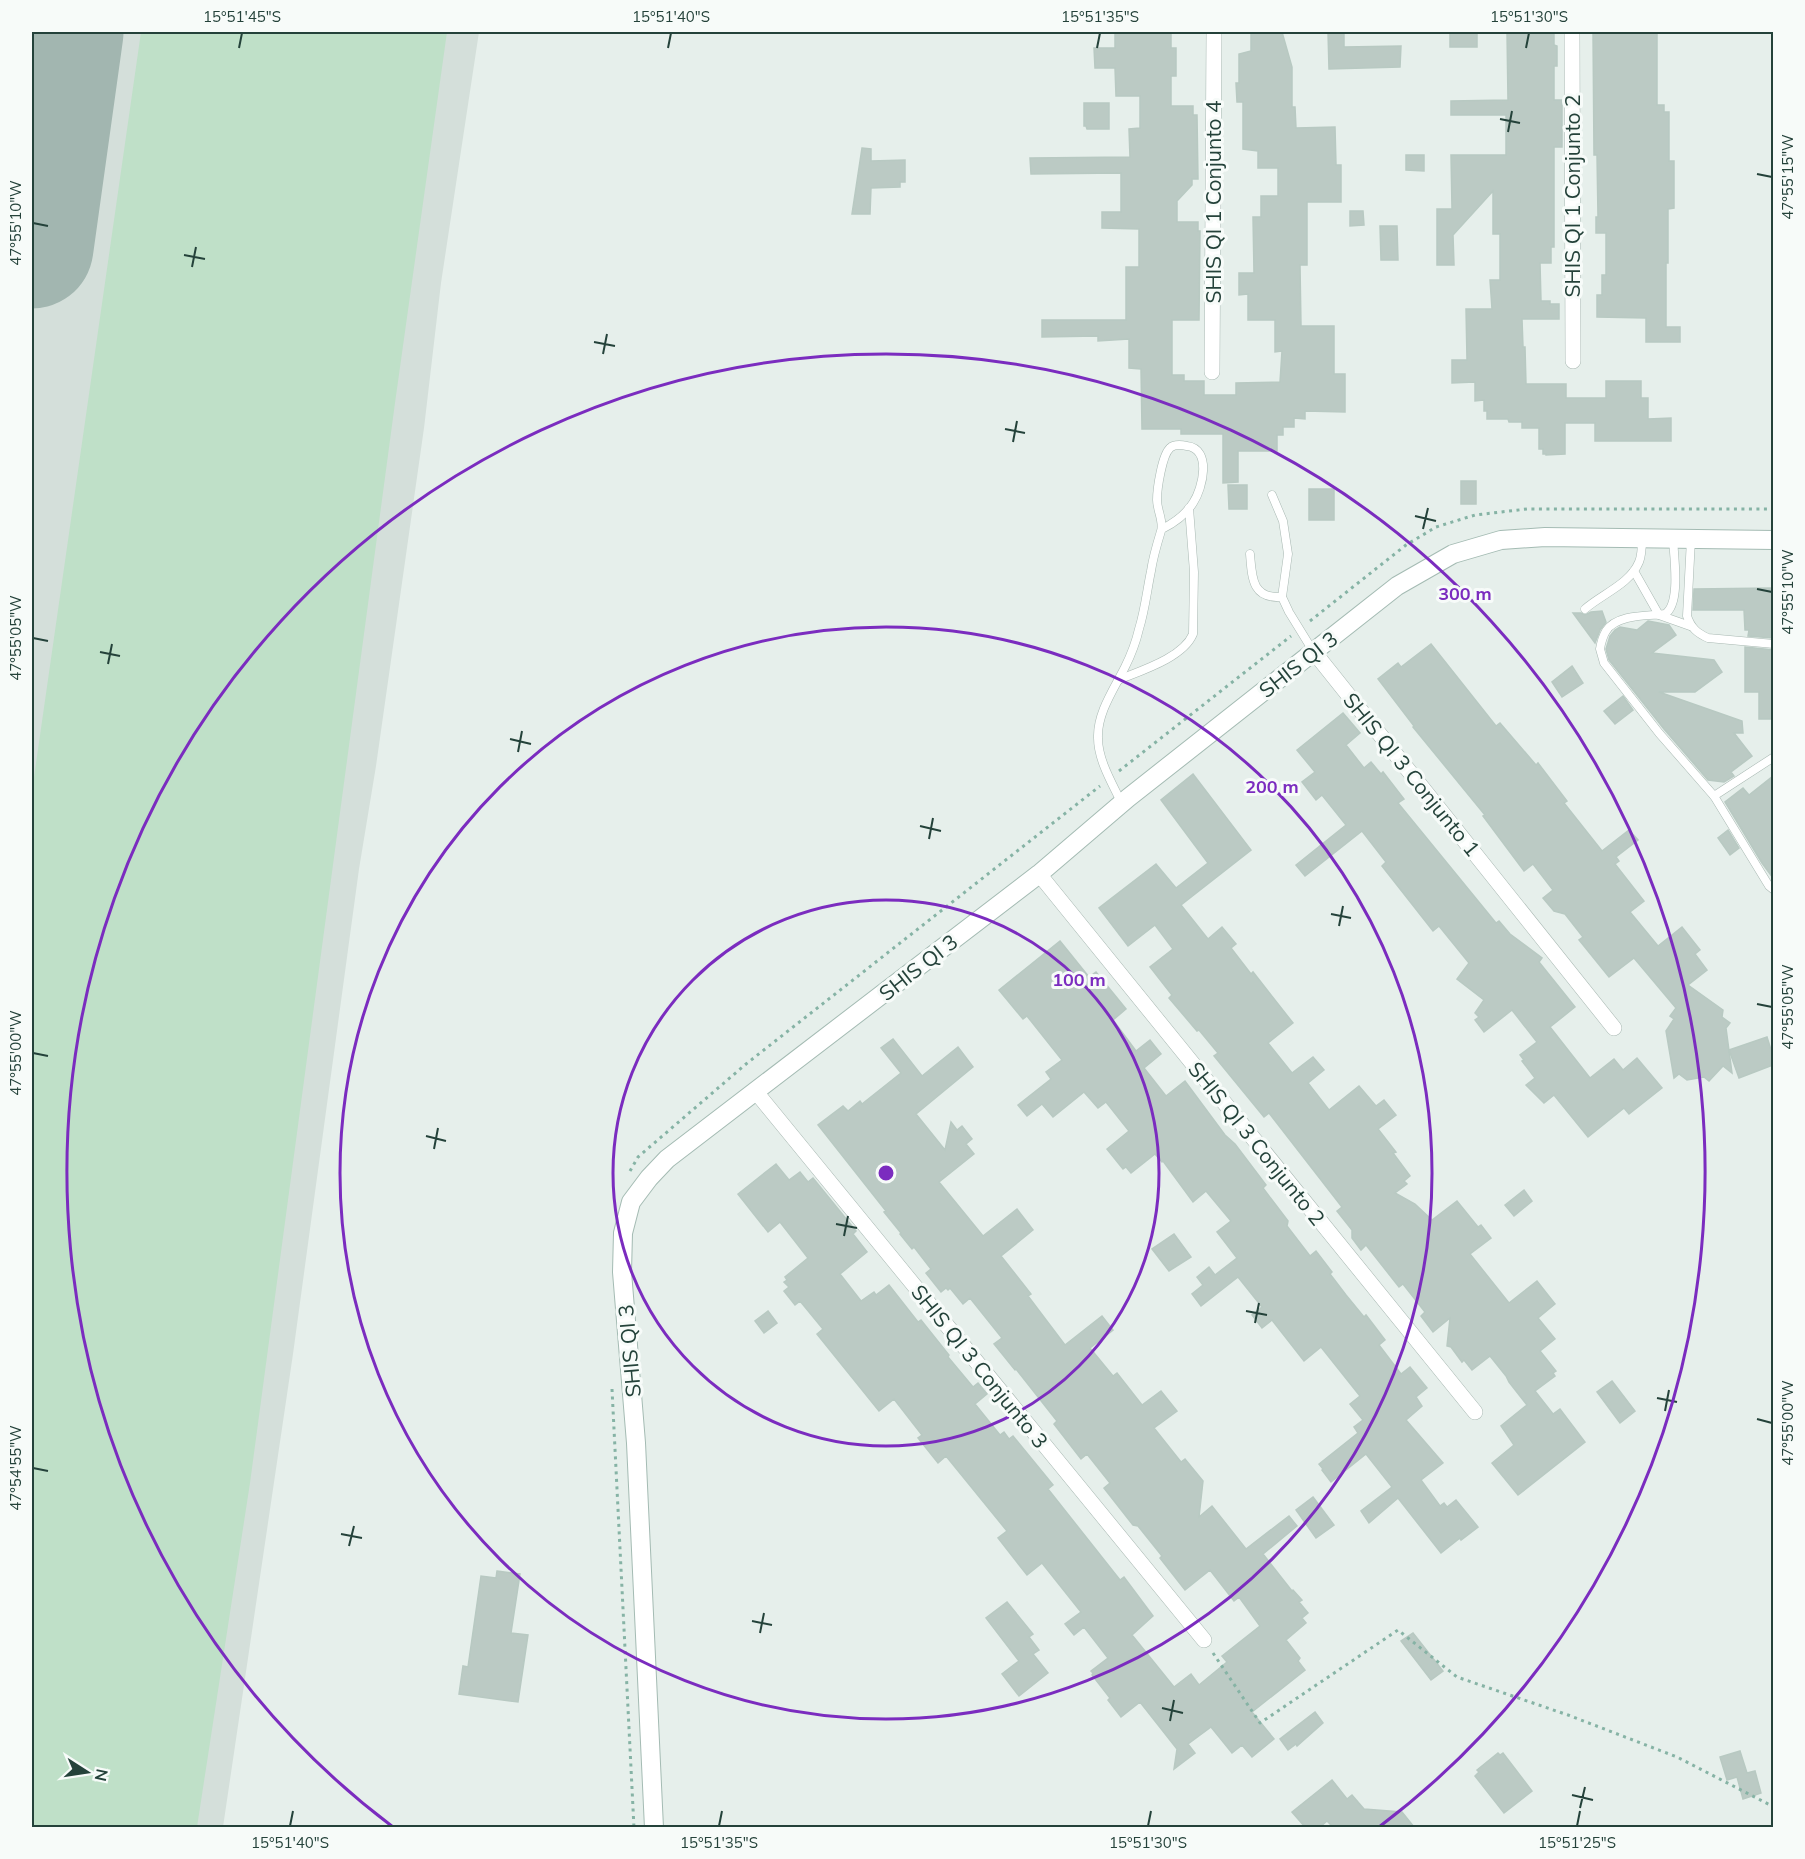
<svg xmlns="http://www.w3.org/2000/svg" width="1805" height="1859" font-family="Mulish,sans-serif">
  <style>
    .built { fill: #d4dfda }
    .green { fill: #bfe0c8 }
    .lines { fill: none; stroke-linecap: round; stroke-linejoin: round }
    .runway { stroke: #a2b6b0; stroke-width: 123 }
    .building { fill: #bbcac4; stroke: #b8c9c2; stroke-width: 1.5 }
    .lane-casing { stroke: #a8b8b2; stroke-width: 9 }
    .street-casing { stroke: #a8b8b2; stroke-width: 16 }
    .secondary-casing { stroke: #a4bbb3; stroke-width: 20 }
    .path { stroke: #86b3a5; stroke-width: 3; stroke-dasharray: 3 4.5; stroke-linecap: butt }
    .lane { stroke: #fff; stroke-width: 8 }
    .street { stroke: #fff; stroke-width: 15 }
    .secondary { stroke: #fff; stroke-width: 18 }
    .ticks { fill: none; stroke: #24423a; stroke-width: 2 }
    .ring { fill: none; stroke: #7b2cbf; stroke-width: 3 }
    .labels { text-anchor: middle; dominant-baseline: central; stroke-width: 6; stroke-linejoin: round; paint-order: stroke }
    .street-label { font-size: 21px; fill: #24423a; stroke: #f7fbf9 }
    .centre { fill: #7b2cbf; stroke: #f7fbf9; stroke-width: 3 }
    .ring-label { font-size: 18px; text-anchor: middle; font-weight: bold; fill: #7b2cbf; stroke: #f7fbf9; stroke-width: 6; stroke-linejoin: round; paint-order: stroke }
    .neatline { fill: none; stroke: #24423a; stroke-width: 2 }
    .ticks-label { font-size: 15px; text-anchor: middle; fill: #24423a }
  </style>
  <rect width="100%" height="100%" fill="#e6efeb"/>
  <polygon class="built" points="32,32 479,32 441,283 424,428 376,766 359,869 293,1354 223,1827 32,1828"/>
  <polygon class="green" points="141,32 447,32 395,403 250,1483 197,1827 32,1827 32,791"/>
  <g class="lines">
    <polyline class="runway" points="32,247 62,32"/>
  </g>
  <g class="building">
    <polygon points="1115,32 1171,32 1171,48 1176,48 1176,76 1171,76 1171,106 1193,106 1193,115 1197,115 1198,179 1192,179 1192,185 1177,201 1177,222 1198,222 1198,231 1200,231 1199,320 1172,320 1172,375 1184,375 1184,381 1204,381 1204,395 1236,395 1236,383 1280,382 1282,351 1275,352 1275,320 1248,320 1248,294 1239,295 1239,273 1254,273 1253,217 1261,217 1261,196 1278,196 1278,168 1258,168 1258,151 1243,149 1243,102 1237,102 1236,83 1239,83 1239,54 1251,51 1251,32 1282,32 1292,67 1292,107 1295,107 1296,128 1335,127 1336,165 1341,165 1341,202 1307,202 1307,265 1300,265 1301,326 1334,326 1334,374 1345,374 1345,412 1305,411 1305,419 1294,418 1294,427 1283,427 1283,435 1277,435 1277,451 1238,451 1238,482 1223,483 1223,434 1181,434 1181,429 1142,429 1141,369 1129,368 1129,339 1098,341 1098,336 1042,337 1042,320 1126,320 1126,267 1139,267 1139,229 1102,228 1102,212 1121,212 1121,173 1031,174 1030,158 1130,157 1129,129 1140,128 1140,96 1116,96 1115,68 1095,68 1094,48 1115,48"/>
    <polygon points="1328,32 1344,32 1344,47 1401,46 1400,67 1329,69"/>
    <polygon points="1477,32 1477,47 1450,47 1450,33"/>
    <polygon points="1507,32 1554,32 1554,45 1557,46 1557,66 1554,66 1554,100 1562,100 1562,147 1554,147 1554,247 1551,247 1551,263 1540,263 1541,301 1550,301 1550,304 1559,304 1559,319 1522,319 1523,347 1525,347 1526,384 1566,384 1566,398 1606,398 1606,381 1641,381 1641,398 1648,398 1648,419 1671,418 1671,441 1595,441 1595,423 1565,423 1565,454 1546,455 1546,454 1543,454 1543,449 1539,449 1539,428 1522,428 1522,422 1509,422 1508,419 1487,419 1487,411 1484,411 1484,400 1475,401 1475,382 1452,383 1452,360 1467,360 1466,309 1492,309 1490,280 1500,280 1500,234 1493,234 1493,191 1453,235 1454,265 1437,265 1437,209 1452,209 1451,155 1506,155 1506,115 1451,115 1451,101 1508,100"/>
    <polygon points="1593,32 1657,32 1657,105 1664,105 1664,112 1669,112 1669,161 1674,161 1674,208 1668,209 1668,263 1666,263 1666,327 1680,327 1680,342 1646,342 1646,318 1597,317 1597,295 1602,295 1602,275 1606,275 1606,233 1596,233 1596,217 1598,217 1597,155 1594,155"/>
    <polygon points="1084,103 1109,103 1109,129 1087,129 1086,126 1084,126"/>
    <polygon points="862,148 871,149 871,161 905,160 905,182 900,182 900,187 871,188 870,214 852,214"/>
    <polygon points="1406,155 1424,155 1424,171 1406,170"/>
    <polygon points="1350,211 1363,211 1364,225 1350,226"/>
    <polygon points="1380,226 1397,226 1398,260 1381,260"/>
    <rect x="1461" y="481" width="15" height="23"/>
    <polygon points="1228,485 1247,485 1247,509 1229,509"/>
    <rect x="1309" y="489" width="25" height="31"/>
    <polygon points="1773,588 1773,638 1748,636 1749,630 1745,630 1744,610 1693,610 1694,589"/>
    <polygon points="1602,611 1606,622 1600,630 1595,643 1573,613 1581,613 1585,615 1591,612"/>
    <polygon points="1648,621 1669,625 1676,635 1652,653 1714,660 1722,672 1695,692 1659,692 1742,721 1743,733 1734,733 1752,756 1731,772 1734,776 1724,782 1708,780 1664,729 1609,660 1606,649 1610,636 1615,630 1620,627 1637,630"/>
    <polygon points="1431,644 1496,726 1500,723 1536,765 1538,763 1567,801 1564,803 1602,851 1629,830 1638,840 1616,857 1619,861 1615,864 1644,901 1630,912 1658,946 1682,927 1700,950 1695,954 1707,970 1688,985 1723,1010 1722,1017 1730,1023 1726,1028 1732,1073 1723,1066 1709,1081 1704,1077 1687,1080 1679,1074 1674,1078 1666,1031 1674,1019 1670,1016 1676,1008 1634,958 1609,977 1579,940 1583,937 1565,914 1554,911 1543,898 1553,890 1533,864 1524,871 1483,816 1485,815 1413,727 1414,726 1378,679 1398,663 1401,667"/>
    <polygon points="1745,647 1773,650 1773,719 1759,719 1759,692 1745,692"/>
    <polygon points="1572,666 1583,683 1562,697 1552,682"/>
    <polygon points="1623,696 1633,710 1615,724 1604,711"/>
    <polygon points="1343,713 1360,733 1346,745 1364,768 1371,762 1381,774 1383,772 1404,799 1398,803 1496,923 1499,921 1510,934 1542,958 1539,962 1575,1007 1550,1027 1590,1078 1614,1059 1623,1070 1637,1058 1662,1088 1629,1114 1624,1108 1588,1137 1554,1095 1544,1103 1526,1085 1535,1078 1522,1061 1524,1060 1520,1055 1537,1042 1512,1010 1484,1032 1475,1020 1479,1017 1475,1013 1484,1000 1457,979 1469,963 1439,926 1433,931 1382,866 1386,862 1362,831 1305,876 1296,865 1346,825 1322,795 1316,800 1302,782 1315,772 1297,750"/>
    <polygon points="1193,774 1251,850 1181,905 1208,939 1222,927 1236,944 1231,948 1251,974 1253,972 1293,1023 1268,1043 1292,1073 1313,1057 1324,1070 1308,1083 1329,1110 1359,1086 1376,1106 1384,1100 1396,1115 1378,1129 1396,1152 1393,1153 1410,1176 1404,1181 1407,1184 1395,1193 1415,1204 1432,1220 1457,1201 1478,1227 1481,1225 1491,1238 1470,1254 1509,1303 1537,1281 1555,1304 1538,1318 1555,1339 1540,1351 1556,1371 1553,1373 1555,1376 1535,1391 1553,1414 1560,1409 1585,1442 1518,1495 1492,1463 1514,1445 1501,1426 1527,1405 1509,1382 1506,1376 1490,1356 1472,1370 1464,1360 1462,1362 1451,1347 1447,1346 1450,1318 1433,1332 1421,1316 1425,1312 1403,1284 1399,1287 1366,1245 1361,1250 1352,1238 1352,1230 1337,1211 1342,1207 1269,1113 1264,1117 1214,1056 1218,1053 1199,1030 1197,1031 1169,998 1172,995 1150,967 1173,949 1155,925 1128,946 1099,908 1156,864 1176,888 1208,863 1161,800"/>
    <polygon points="1773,776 1773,878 1762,863 1725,802 1743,788 1749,795"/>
    <polygon points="1728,830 1739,848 1730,855 1718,838"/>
    <polygon points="1060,941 1089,977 1096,972 1126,1009 1113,1020 1136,1051 1150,1040 1161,1054 1144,1068 1166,1096 1185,1081 1225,1135 1235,1144 1266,1185 1263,1188 1288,1221 1287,1226 1310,1256 1316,1251 1332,1272 1330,1274 1346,1295 1364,1317 1366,1315 1385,1340 1379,1345 1401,1374 1410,1367 1427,1388 1416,1397 1422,1406 1406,1420 1443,1463 1421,1480 1440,1506 1444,1503 1447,1507 1456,1500 1478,1527 1461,1540 1460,1538 1441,1553 1398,1498 1369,1523 1361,1511 1392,1487 1366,1454 1331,1482 1322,1470 1323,1469 1319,1464 1358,1433 1354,1427 1363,1420 1350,1404 1360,1396 1321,1347 1304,1361 1272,1320 1262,1328 1252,1315 1262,1307 1238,1277 1201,1306 1192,1294 1203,1285 1197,1277 1209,1267 1215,1275 1237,1258 1217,1232 1231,1221 1206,1191 1193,1202 1163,1161 1162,1162 1155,1154 1131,1173 1126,1167 1123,1169 1107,1149 1129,1131 1106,1102 1098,1108 1084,1092 1053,1117 1042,1104 1027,1116 1018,1105 1051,1079 1046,1072 1062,1060 1027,1016 1023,1019 999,990"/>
    <polygon points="1767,1037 1773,1056 1773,1065 1739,1078 1729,1050"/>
    <polygon points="893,1039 922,1076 958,1047 973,1067 916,1114 945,1150 951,1122 957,1130 962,1126 972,1139 966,1144 974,1154 939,1182 983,1236 1017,1209 1033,1230 1001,1256 1031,1294 1028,1296 1065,1345 1102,1316 1113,1330 1090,1348 1113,1376 1117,1373 1142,1405 1161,1391 1177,1411 1154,1428 1181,1462 1185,1459 1203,1481 1199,1517 1212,1506 1246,1549 1289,1516 1297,1526 1263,1554 1292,1591 1293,1590 1302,1600 1299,1602 1308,1613 1302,1618 1306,1623 1286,1640 1300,1658 1298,1661 1305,1670 1252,1712 1274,1739 1252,1757 1242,1745 1232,1753 1211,1727 1188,1744 1195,1753 1174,1769 1177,1749 1140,1702 1121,1717 1108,1700 1110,1698 1092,1675 1093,1673 1091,1671 1108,1658 1084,1627 1074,1635 1065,1624 1081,1612 1042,1563 1027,1575 998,1538 1007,1531 946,1456 938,1463 918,1438 922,1435 894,1399 879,1411 817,1334 823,1329 800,1301 795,1305 784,1291 789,1287 784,1282 787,1280 785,1277 808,1258 780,1222 768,1232 738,1194 776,1164 789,1180 800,1172 808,1182 813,1178 856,1231 853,1234 867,1252 840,1274 861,1301 874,1292 876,1295 889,1285 918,1322 921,1320 949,1355 948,1357 973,1387 978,1383 987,1394 975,1404 1000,1435 1004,1432 1009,1439 1013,1436 1053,1485 1048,1489 1120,1580 1124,1577 1153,1616 1132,1635 1174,1687 1191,1674 1199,1685 1227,1662 1222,1656 1260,1626 1239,1597 1234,1601 1210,1570 1185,1590 1160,1558 1162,1556 1138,1526 1133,1525 1104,1488 1110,1483 1087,1454 1081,1459 1054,1424 1057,1421 1016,1369 1015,1370 994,1344 1002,1338 970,1298 963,1304 950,1288 948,1290 946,1288 941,1292 926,1273 931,1269 914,1247 912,1249 900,1234 901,1233 884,1212 886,1211 818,1125 843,1106 848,1111 860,1101 862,1104 901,1073 881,1048"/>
    <polygon points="1524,1190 1532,1201 1514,1216 1505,1205"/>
    <polygon points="1174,1234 1191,1257 1169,1271 1152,1249"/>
    <polygon points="768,1311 777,1323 764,1333 755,1321"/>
    <polygon points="1612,1381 1635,1411 1620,1423 1597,1392"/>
    <polygon points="1313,1497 1334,1525 1316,1538 1296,1510"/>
    <polygon points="497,1571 520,1574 511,1633 528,1635 518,1702 459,1694 463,1666 468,1667 481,1576 496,1578"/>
    <polygon points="1007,1602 1033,1634 1029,1637 1039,1650 1033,1654 1048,1673 1019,1696 1002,1674 1019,1661 986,1618"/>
    <polygon points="1413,1633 1443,1671 1431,1680 1401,1641"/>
    <polygon points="1315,1712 1323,1723 1297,1746 1296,1744 1288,1750 1280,1739"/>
    <polygon points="1740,1751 1747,1773 1755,1771 1761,1793 1743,1799 1737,1777 1727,1780 1720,1757"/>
    <polygon points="1498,1753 1500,1755 1503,1753 1532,1791 1504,1813 1475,1776 1479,1772 1477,1770"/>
    <polygon points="1332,1780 1347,1799 1352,1795 1364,1809 1402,1812 1414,1827 1333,1827 1327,1821 1320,1827 1305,1827 1292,1812"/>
  </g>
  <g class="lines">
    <g class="lane-casing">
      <g id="lane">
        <polyline points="1272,495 1283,521 1288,554 1282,597 1289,612 1313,651"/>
        <path d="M1673 539C1674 557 1681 604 1665 614 1648 616 1617 614 1606 631 1603 636 1601 643 1600 649L1604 663 1659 733 1714 796 1769 886 1774 890"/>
        <path d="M1691 539 1687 616C1691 628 1697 633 1708 638L1774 644"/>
        <path d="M1250 554C1252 578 1252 599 1282 597"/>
        <polyline points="1634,571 1659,615 1690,626"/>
        <path d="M1585 609C1602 594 1630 584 1639 562 1642 555 1642 546 1642 538"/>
        <path d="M1118 680C1140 671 1183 658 1193 634L1194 572 1189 508"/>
        <polyline points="1714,796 1774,757"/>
        <path d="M1121 802C1112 783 1098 760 1098 738 1097 713 1114 689 1125 667 1131 655 1136 642 1139 629 1145 610 1147 590 1151 571 1153 557 1157 544 1161 531 1164 522 1157 510 1157 500 1157 489 1162 455 1170 448 1174 444 1182 445 1187 446 1212 449 1203 488 1193 503 1186 514 1174 523 1162 529"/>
      </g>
    </g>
    <g class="street-casing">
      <g id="street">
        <polyline points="1572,32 1573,361"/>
        <polyline points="1212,372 1214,32"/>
        <polyline points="1314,652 1614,1028"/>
        <polyline points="1039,874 1475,1412"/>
        <polyline points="756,1092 1204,1640"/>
      </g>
    </g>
    <g class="secondary-casing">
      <polyline id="secondary" points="654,1828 636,1443 622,1272 623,1233 631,1202 649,1178 667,1159 1039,874 1128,798 1397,586 1453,554 1501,540 1545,537 1774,540"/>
    </g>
    <g class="path">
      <polyline points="1310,621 1406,545 1436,527 1475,515 1527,509 1774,509"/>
      <polyline points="1119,771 1291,636"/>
      <polyline points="630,1171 638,1157 746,1064 1100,786"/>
      <polyline points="612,1389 634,1828"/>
      <polyline points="1213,1653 1260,1723 1398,1630 1457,1677 1568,1715 1677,1757 1774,1807"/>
    </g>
    <use href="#lane" class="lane"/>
    <use href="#street" class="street"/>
    <use href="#secondary" class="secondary"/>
  </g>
  <path class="ticks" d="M239 48 242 33M668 48 671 33M1097 48 1100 33M1526 48 1529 33M1500 119 1520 123M1508 132 1512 111M1757 174 1772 177M33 223 48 226M184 255 205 259M192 267 196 247M594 342 615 346M603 354 607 334M1005 429 1025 433M1013 442 1017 421M1415 516 1436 521M1423 529 1428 508M1757 589 1772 592M33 638 48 641M100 652 120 656M108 664 112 644M510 739 531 744M518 752 522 731M920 826 941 831M929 839 933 818M1331 914 1351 918M1339 926 1343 906M1757 1004 1772 1007M33 1053 48 1056M426 1136 446 1141M434 1149 438 1128M836 1224 857 1228M844 1236 848 1216M1246 1311 1267 1315M1255 1323 1259 1303M1657 1398 1677 1402M1665 1411 1669 1390M1757 1419 1772 1423M33 1468 48 1471M341 1534 362 1538M349 1546 354 1526M752 1621 772 1625M760 1633 764 1613M1162 1708 1183 1713M1170 1721 1174 1700M1572 1795 1593 1800M1580 1808 1585 1787M290 1826 293 1811M719 1826 722 1811M1148 1826 1151 1811M1577 1826 1580 1811"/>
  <g class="ring">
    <circle cx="886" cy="1173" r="273"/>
    <circle cx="886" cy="1173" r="546"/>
    <path d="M393 1827A819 819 0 1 1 1379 1827"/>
  </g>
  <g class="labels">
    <g class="street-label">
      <text transform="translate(1572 196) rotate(-90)">SHIS QI 1 Conjunto 2</text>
      <text transform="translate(1213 202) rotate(-90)">SHIS QI 1 Conjunto 4</text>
      <text transform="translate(1298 664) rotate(-38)">SHIS QI 3</text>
      <text transform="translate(1412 774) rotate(51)">SHIS QI 3 Conjunto 1</text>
      <text transform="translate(918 967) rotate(-38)">SHIS QI 3</text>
      <text transform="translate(1257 1143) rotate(51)">SHIS QI 3 Conjunto 2</text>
      <text transform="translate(629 1351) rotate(-95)">SHIS QI 3</text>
      <text transform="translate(980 1366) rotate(51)">SHIS QI 3 Conjunto 3</text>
    </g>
  </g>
  <circle cx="886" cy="1173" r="9" class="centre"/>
  <g class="ring-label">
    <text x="1465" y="600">300 m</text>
    <text x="1272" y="793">200 m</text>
    <text x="1079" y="986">100 m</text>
  </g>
  <rect width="1805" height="1859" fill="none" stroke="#f7fbf9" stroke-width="66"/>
  <g transform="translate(87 1772) rotate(102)" stroke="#f7fbf9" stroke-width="4.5" paint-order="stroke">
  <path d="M0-4.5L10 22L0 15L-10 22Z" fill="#24423a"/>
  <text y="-9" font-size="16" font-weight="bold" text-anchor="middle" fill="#24423a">N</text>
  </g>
  <rect x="33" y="33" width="1739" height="1793" class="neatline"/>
  <g class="ticks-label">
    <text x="242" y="22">15°51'45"S</text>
    <text x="671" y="22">15°51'40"S</text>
    <text x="1100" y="22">15°51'35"S</text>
    <text x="1529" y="22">15°51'30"S</text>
    <text transform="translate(1788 177) rotate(-90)" y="5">47°55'15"W</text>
    <text transform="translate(16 223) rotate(-90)" y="5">47°55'10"W</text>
    <text transform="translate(1788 592) rotate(-90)" y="5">47°55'10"W</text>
    <text transform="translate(16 638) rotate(-90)" y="5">47°55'05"W</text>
    <text transform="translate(1788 1007) rotate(-90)" y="5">47°55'05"W</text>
    <text transform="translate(16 1053) rotate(-90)" y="5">47°55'00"W</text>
    <text transform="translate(1788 1423) rotate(-90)" y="5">47°55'00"W</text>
    <text transform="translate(16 1468) rotate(-90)" y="5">47°54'55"W</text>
    <text x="290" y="1848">15°51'40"S</text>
    <text x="719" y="1848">15°51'35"S</text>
    <text x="1148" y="1848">15°51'30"S</text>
    <text x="1577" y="1848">15°51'25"S</text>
  </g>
</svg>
